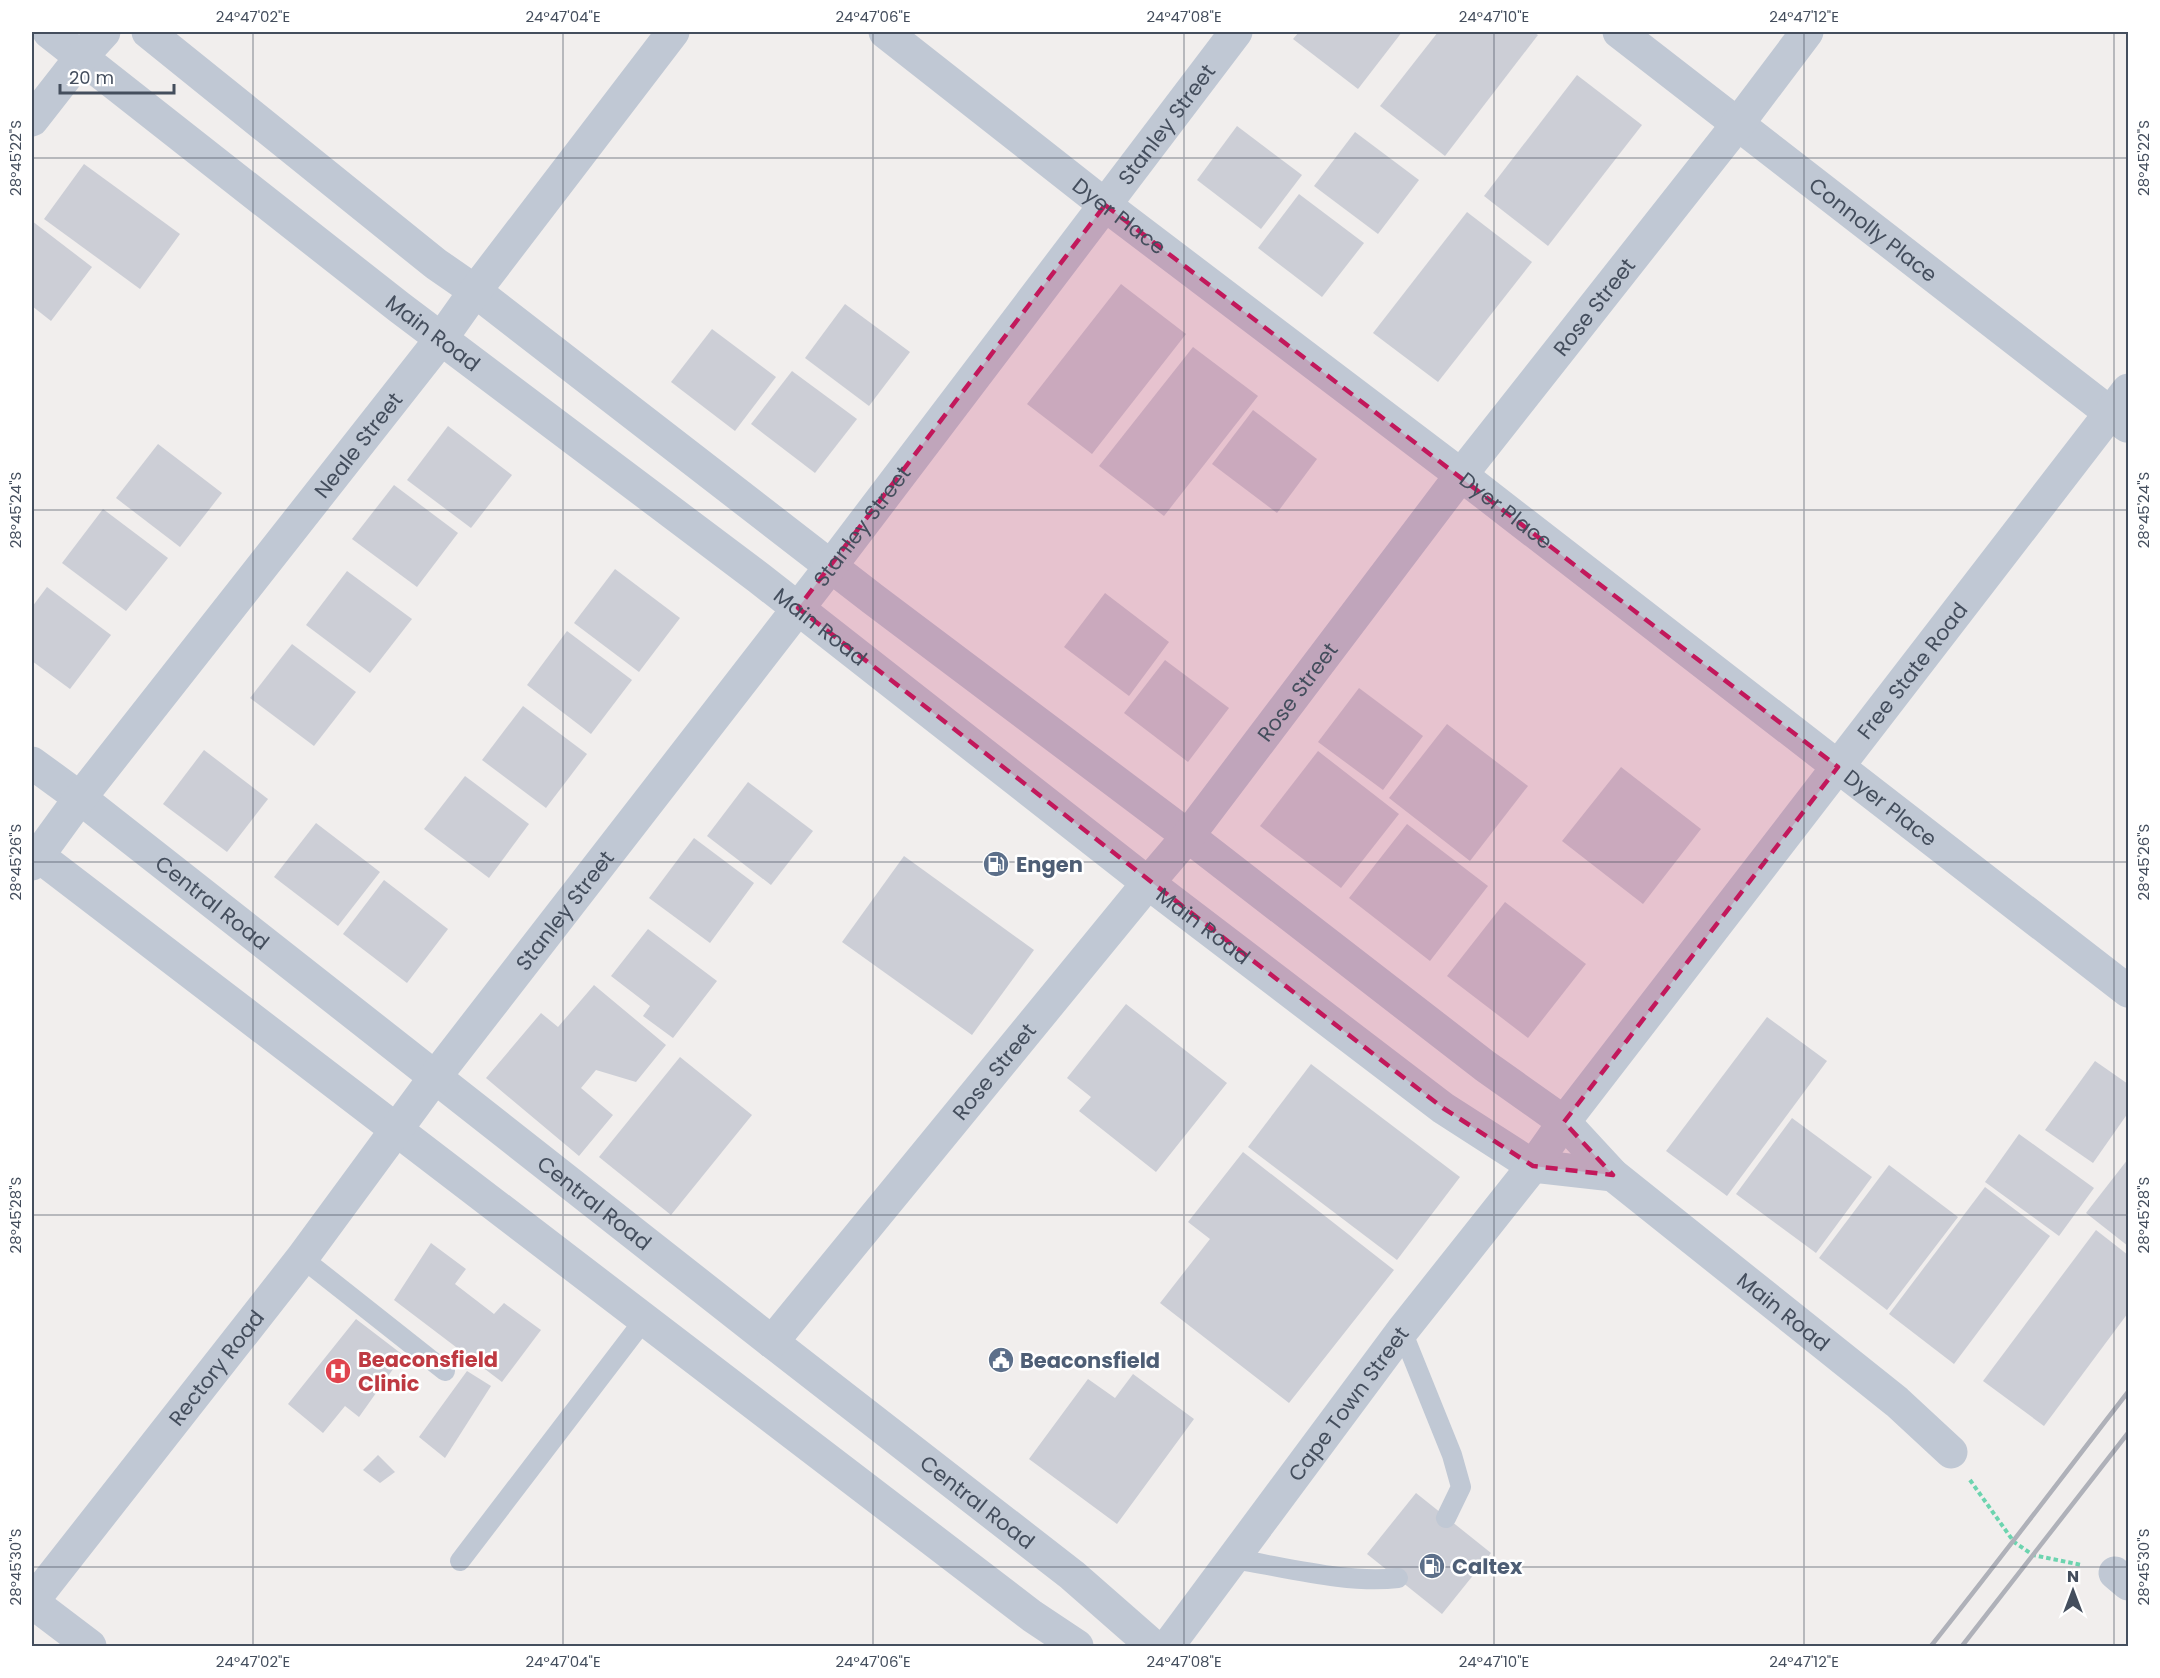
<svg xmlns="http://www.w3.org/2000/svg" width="2160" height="1678" font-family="Poppins,sans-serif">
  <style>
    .building { fill: #ccced6 }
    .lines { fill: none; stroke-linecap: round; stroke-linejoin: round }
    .path { stroke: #6cd4af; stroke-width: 4; stroke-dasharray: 4.5 3; stroke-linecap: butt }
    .service { stroke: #c0c8d4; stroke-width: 20 }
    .minor { stroke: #c0c8d4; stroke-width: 33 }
    .rail { stroke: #afb1b9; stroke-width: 4.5 }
    .marked { fill: #c2185b; fill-opacity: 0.2; stroke: #c2185b; stroke-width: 4.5; stroke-dasharray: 12 8; stroke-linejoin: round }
    .ticks { fill: none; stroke: #444e5d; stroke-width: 1.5; stroke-opacity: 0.45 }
    .labels { text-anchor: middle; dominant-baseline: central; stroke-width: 5; stroke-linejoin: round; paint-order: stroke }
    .street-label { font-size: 21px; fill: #444e5d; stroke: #fff }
    .service-label { font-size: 21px; font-weight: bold; fill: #4e5e75; stroke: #fff; text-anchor: start }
    .health-label { font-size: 21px; font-weight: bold; fill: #be3a42; stroke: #fff; text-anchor: start }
    .neatline { fill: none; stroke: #444e5d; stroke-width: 2 }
    .ticks-label { font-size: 15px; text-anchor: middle; fill: #444e5d }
  </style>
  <rect width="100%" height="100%" fill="#f1eeed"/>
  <g class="building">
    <polygon points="1299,32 1402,32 1358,89 1293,39"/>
    <polygon points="1438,32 1533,32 1538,35 1445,156 1380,106"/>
    <polygon points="1577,75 1642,125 1548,246 1484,196"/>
    <polygon points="1237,126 1302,175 1261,229 1197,180"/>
    <polygon points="1355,132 1419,180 1378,234 1314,186"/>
    <polygon points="84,164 180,234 140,289 44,219"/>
    <polygon points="1299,194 1364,243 1322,297 1258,248"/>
    <polygon points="1467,212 1532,262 1438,382 1373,333"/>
    <polygon points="32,221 92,267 51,321 32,306"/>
    <polygon points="1121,284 1186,334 1092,454 1027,404"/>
    <polygon points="845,304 910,352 869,406 805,358"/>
    <polygon points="712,329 776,377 735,431 671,382"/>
    <polygon points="1193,347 1258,396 1164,516 1099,466"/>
    <polygon points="792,371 857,419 815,473 751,424"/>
    <polygon points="1253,410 1317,459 1277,513 1212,464"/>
    <polygon points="448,426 512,475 471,528 407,480"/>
    <polygon points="158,444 222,493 180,547 116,498"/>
    <polygon points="394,485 458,533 417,587 352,539"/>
    <polygon points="103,509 168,558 126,611 62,563"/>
    <polygon points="615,569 680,618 639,672 574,623"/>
    <polygon points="347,571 412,619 370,673 306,625"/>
    <polygon points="47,587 111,635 70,689 32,661 32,607"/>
    <polygon points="1105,593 1169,642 1129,696 1064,647"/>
    <polygon points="567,631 632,680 591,734 527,685"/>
    <polygon points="292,644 356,692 314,746 250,698"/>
    <polygon points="1165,660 1229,708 1188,762 1124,713"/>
    <polygon points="1359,688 1423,736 1383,790 1318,742"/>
    <polygon points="523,706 587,754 546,808 482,760"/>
    <polygon points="1447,724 1528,786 1470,861 1389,798"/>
    <polygon points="204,750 268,799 227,852 163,804"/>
    <polygon points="1318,751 1399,814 1341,888 1260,826"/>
    <polygon points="1621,767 1701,829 1643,904 1562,841"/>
    <polygon points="465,776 529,824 489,878 424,829"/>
    <polygon points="748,782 813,831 771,885 707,836"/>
    <polygon points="316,823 380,872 338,926 274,877"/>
    <polygon points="1407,824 1488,886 1430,961 1349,898"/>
    <polygon points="694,838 754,883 710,943 649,898"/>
    <polygon points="904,856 1034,950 972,1035 842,942"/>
    <polygon points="384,880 448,929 407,983 343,934"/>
    <polygon points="1505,902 1586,964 1528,1038 1447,976"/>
    <polygon points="648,929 717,981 673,1038 643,1016 650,1006 611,976"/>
    <polygon points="594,985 666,1045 636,1082 596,1070 581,1088 613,1115 579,1156 486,1078 541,1013 558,1027"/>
    <polygon points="1126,1004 1227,1083 1156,1172 1079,1111 1091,1097 1067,1078"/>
    <polygon points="1767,1017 1827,1061 1727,1196 1666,1151"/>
    <polygon points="680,1057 752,1115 671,1215 599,1157"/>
    <polygon points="2095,1061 2128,1084 2128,1113 2093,1163 2045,1130"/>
    <polygon points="1311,1064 1460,1177 1397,1260 1248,1147"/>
    <polygon points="1792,1118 1872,1177 1816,1253 1736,1194"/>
    <polygon points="2019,1134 2094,1188 2059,1236 1985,1182"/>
    <polygon points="1243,1152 1394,1270 1289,1403 1160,1303 1210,1239 1188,1222"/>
    <polygon points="2128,1159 2128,1246 2086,1213"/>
    <polygon points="1889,1165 1958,1217 1887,1310 1819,1258"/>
    <polygon points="1985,1187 2050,1236 1954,1364 1889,1314"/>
    <polygon points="2096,1230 2128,1255 2128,1313 2044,1426 1983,1381"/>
    <polygon points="431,1243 466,1269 455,1284 494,1314 504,1303 541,1330 502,1382 394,1300"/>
    <polygon points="356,1319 403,1355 359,1417 345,1406 323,1433 288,1404"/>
    <polygon points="467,1371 491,1386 445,1458 419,1437"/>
    <polygon points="1133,1374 1194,1419 1117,1524 1029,1459 1088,1379 1115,1398"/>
    <polygon points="378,1455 395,1472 380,1483 363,1470"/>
    <polygon points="1416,1493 1491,1553 1442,1614 1367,1554"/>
  </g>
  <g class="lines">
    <polyline class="path" points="1970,1480 2014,1542 2033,1555 2082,1565"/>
    <g class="service">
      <polyline points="302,1258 445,1371"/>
      <polyline points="1402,1331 1452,1455 1461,1487 1446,1518"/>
      <path d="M1234 1559C1285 1567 1347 1584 1398 1578"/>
      <polyline points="460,1561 644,1320"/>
    </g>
    <g class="minor">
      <path id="s1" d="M49 32 399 307 759 578 1148 883 1443 1108 1533 1166 1613 1175"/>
      <path id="s2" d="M148 32 436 264 475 291 873 599 1188 836 1485 1066 1564 1122 1613 1175 1897 1402 1951 1452"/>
      <path id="s3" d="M885 32 1105 205 1461 475 2128 991"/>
      <path id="s4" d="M1619 32 2127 426"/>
      <polyline points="32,120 82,56 104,32"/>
      <path id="s5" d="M32 763 80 798 772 1342 1072 1575 1153 1646"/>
      <polyline points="32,851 1032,1616 1077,1646"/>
      <path id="s6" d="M32 864 80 798 441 339 475 291 673 32"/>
      <path id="s7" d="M772 1342 1148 883 1188 836 1461 475 1737 125 1807 32"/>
      <polyline points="2115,1573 2128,1584"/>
      <path id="s8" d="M32 1602 302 1258 435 1077 831 566 1236 32"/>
      <polyline points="32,1602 90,1646"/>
      <path id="s9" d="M1168 1646 1402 1331 1533 1166 1564 1122 2128 390"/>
    </g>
    <g class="rail">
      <path d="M1931 1646C1998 1562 2062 1477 2128 1392"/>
      <polyline points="1962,1646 2128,1433"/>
    </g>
  </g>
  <path class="marked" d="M1105 205 1838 767 1564 1122 1613 1175 1533 1166 1443 1108 798 608Z"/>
  <path class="ticks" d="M253 32V1646M563 32V1646M873 32V1646M1184 32V1646M1494 32V1646M1804 32V1646M2114 32V1646M32 158H2128M32 510H2128M32 862H2128M32 1215H2128M32 1567H2128"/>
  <defs>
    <g id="fuel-disc" transform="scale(1.35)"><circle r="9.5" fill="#5c6f8a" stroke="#fff"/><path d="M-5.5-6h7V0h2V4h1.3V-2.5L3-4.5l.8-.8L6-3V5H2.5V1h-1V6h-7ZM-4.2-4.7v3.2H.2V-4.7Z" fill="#fff"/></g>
    <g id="civic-disc" transform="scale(1.35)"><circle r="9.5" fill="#5c6f8a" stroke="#fff"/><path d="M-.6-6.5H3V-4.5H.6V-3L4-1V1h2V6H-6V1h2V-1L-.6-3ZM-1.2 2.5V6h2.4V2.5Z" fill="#fff"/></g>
    <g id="hospital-disc" transform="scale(1.35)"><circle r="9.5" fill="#e0444e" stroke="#fff"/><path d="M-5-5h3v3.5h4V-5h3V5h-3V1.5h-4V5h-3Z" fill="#fff"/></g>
  </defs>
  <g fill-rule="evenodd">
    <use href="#fuel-disc" x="996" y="864"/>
    <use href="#civic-disc" x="1001" y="1360"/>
    <use href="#hospital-disc" x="338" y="1371"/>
    <use href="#fuel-disc" x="1432" y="1566"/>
  </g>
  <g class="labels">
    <g class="street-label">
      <text stroke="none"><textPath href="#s8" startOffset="1863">Stanley Street</textPath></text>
      <text stroke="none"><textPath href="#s3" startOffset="298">Dyer Place</textPath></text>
      <text stroke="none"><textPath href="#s4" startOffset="322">Connolly Place</textPath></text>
      <text stroke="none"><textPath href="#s7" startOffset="1322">Rose Street</textPath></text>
      <text stroke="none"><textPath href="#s1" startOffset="488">Main Road</textPath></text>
      <text stroke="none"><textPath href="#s6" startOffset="531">Neale Street</textPath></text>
      <text stroke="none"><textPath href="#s3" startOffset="784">Dyer Place</textPath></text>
      <text stroke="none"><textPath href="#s8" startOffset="1359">Stanley Street</textPath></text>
      <text stroke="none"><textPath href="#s1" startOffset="974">Main Road</textPath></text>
      <text stroke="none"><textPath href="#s9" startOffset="1227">Free State Road</textPath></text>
      <text stroke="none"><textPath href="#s7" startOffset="836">Rose Street</textPath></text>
      <text stroke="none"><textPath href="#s3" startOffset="1270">Dyer Place</textPath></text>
      <text stroke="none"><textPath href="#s5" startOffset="228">Central Road</textPath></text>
      <text stroke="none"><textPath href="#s8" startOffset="873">Stanley Street</textPath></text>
      <text stroke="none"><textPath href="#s1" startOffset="1460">Main Road</textPath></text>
      <text stroke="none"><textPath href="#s7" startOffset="350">Rose Street</textPath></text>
      <text stroke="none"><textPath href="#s5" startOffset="714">Central Road</textPath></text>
      <text stroke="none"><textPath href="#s2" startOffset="2078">Main Road</textPath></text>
      <text stroke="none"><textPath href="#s8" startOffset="298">Rectory Road</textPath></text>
      <text stroke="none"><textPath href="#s9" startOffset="302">Cape Town Street</textPath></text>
      <text stroke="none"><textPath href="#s5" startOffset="1200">Central Road</textPath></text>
    </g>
    <g class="service-label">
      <text x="1016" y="864">Engen</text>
      <text x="1020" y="1360">Beaconsfield</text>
      <text x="1452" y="1566">Caltex</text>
    </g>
    <g class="health-label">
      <text x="358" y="1359">Beaconsfield<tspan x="358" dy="24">Clinic</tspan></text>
    </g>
  </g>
  <rect width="2160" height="1678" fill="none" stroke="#ffffff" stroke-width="66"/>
  <g transform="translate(2073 1591)" stroke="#ffffff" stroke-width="4.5" paint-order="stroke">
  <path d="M0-4.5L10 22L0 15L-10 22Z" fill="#444e5d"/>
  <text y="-9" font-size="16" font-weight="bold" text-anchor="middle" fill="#444e5d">N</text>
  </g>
  <path d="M60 84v9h114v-9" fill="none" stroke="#444e5d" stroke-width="3"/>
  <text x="69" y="84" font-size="18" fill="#444e5d" stroke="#ffffff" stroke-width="4.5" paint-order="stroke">20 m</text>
  <rect x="33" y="33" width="2094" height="1612" class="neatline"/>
  <g class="ticks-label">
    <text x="253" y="22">24°47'02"E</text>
    <text x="563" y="22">24°47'04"E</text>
    <text x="873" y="22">24°47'06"E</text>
    <text x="1184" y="22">24°47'08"E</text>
    <text x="1494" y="22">24°47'10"E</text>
    <text x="1804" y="22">24°47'12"E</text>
    <text transform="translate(16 158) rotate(-90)" y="5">28°45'22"S</text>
    <text transform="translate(2144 158) rotate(-90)" y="5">28°45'22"S</text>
    <text transform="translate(16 510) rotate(-90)" y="5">28°45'24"S</text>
    <text transform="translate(2144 510) rotate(-90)" y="5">28°45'24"S</text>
    <text transform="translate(16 862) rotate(-90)" y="5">28°45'26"S</text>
    <text transform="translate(2144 862) rotate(-90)" y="5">28°45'26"S</text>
    <text transform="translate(16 1215) rotate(-90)" y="5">28°45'28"S</text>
    <text transform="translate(2144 1215) rotate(-90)" y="5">28°45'28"S</text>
    <text transform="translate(16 1567) rotate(-90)" y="5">28°45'30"S</text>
    <text transform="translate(2144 1567) rotate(-90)" y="5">28°45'30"S</text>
    <text x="253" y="1667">24°47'02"E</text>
    <text x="563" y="1667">24°47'04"E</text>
    <text x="873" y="1667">24°47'06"E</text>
    <text x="1184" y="1667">24°47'08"E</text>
    <text x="1494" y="1667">24°47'10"E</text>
    <text x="1804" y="1667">24°47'12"E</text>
  </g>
</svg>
